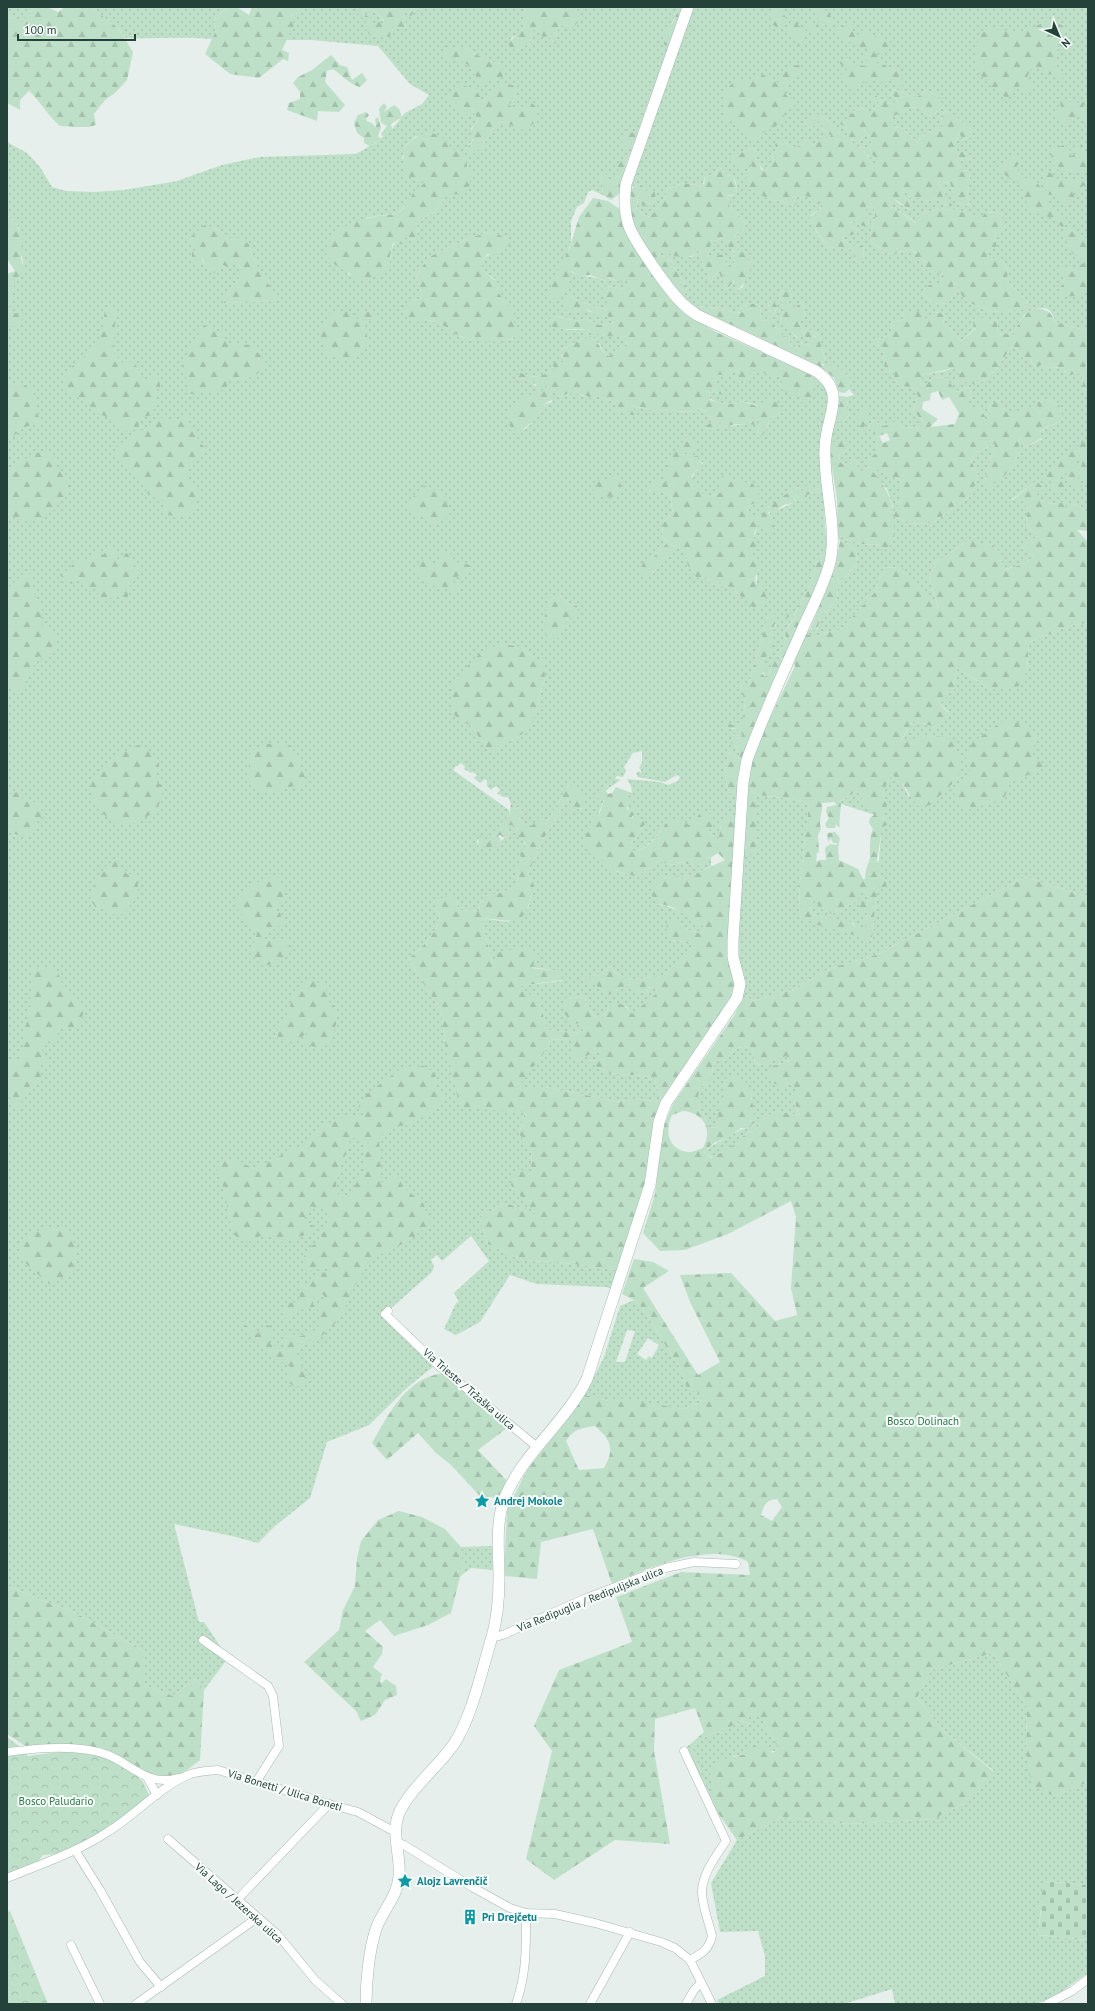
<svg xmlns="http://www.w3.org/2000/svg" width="1095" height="2011" font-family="'PT Sans',sans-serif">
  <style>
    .grass { fill: url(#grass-dots); fill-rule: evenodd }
    .forest { fill: url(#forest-firs); fill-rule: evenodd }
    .cemetery { fill: url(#cemetery-stones) }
    .park { fill: url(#park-crowns) }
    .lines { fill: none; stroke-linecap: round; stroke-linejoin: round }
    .street-casing { stroke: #a8b8b2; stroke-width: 9 }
    .secondary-casing { stroke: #a4bbb3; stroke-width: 12 }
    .street { stroke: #fff; stroke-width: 8 }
    .secondary { stroke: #fff; stroke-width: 11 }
    .labels { text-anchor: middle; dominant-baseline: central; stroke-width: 4; stroke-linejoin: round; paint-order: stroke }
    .street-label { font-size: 11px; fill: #24423a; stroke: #f7fbf9 }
    .park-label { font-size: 11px; fill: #2d7a4b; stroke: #f7fbf9 }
    .culture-label { font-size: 11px; font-weight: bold; fill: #0d838f; stroke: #f7fbf9; text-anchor: start }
  </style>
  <defs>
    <pattern id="grass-dots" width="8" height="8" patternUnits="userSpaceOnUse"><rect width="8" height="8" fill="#bfe0c8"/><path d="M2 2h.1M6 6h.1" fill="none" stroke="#a4c1ad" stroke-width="1.8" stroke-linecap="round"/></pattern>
    <pattern id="forest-firs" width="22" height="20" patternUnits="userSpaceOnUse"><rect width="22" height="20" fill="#bfe0c8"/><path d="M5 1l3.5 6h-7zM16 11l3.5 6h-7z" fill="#a4c1ad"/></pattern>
    <pattern id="cemetery-stones" width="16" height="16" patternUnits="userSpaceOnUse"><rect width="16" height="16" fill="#bfe0c8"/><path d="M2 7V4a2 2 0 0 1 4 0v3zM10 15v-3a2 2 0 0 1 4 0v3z" fill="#a4c1ad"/></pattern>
    <pattern id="park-crowns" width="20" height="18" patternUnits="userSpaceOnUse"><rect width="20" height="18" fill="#bfe0c8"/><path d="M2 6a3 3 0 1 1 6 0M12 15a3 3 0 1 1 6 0" fill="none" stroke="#a4c1ad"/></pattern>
  </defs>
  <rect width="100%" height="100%" fill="#e6efeb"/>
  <g class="grass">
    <polygon points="7,7 36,7 22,23 7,15"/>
    <path d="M91 7H228L214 19 216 30 212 39C183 36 154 39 125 38L118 28Z"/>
    <path d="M301 7H358C367 19 373 38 390 38V32L396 27 406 28 404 11 409 8 419 10 417 7H524L525 17 522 22 524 26 518 34 511 38 513 47 516 51 530 43 533 30 538 29 543 36H549L554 44 557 40 556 31 566 22 571 29 576 10 582 7H679L670 27V42L627 162 624 158 620 173 615 179 607 180 601 175 603 195 592 190 588 192 584 203 577 207 571 221V241L567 257 570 271C582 278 592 275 606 281V277L617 281 629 280 632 283 624 289 607 286 601 291 610 307 602 309 569 297 590 312 607 314 613 323 599 325 585 318 578 321 560 317 550 316 561 328 569 330H585L605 336 614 335 626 338 627 346 610 356 605 354 599 343 584 338 562 349 561 355 565 360 564 363 555 361 553 365 555 370C543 376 532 380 520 372L517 379 531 381 535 386H547L548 390C532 391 525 399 513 409L524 430 535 420 543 405 552 402 550 392 552 388 559 397 574 393 592 398 599 396 616 403 621 410 628 405 652 410 692 412 700 409 707 412V415L715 419 706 426 707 431 717 427 738 425 760 419 757 432 759 438 766 430 770 418 784 412 741 401 731 404 718 403 709 398 710 389 717 393 721 388 715 380V375H731L735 370 738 373 741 381 747 378 745 367 783 378 782 384 778 386 797 388 800 393V402L811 384 818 380 827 389 829 396 822 429 820 454 822 488 813 490 806 489 802 491 798 487 769 506 762 516H746L749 505 722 492 706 498 702 494 691 490 694 471 701 470 703 463 690 455 683 454V451H696L689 437 680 446 672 486 661 483 658 476 649 493C658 492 667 490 672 498L671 504 673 512 663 523 662 536 668 542 652 559V574L673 550 683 546 711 584 731 587 739 595 757 587C756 580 758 572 757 568 756 563 752 558 751 553 751 546 756 529 760 522L770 529 772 522 769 511C778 511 788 505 796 501L794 496 796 495 798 498H805L807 495 823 491 827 554 817 558 812 581 786 631 785 643 777 655 787 665 774 661 769 673 765 677 761 664 767 656 771 632 776 625 768 616 749 684 740 686 745 695 743 721 739 726 730 729H737L743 734 741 737 733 734 735 745 740 755 738 759 729 752C724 767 724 779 730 794L738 796 736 819 721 825 718 841 709 831 669 820C659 832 649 849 634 852L630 845 645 824C629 817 626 813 629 795L632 793 631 786 627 779 660 782 668 785 678 781 680 777 677 775 665 782 638 777 636 773 639 771 641 773V770L639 768 642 762V751L633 753 624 767 626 771 623 777 617 776 615 779H620L619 781 609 788 606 785 597 797 604 799 595 824 615 871 637 877 659 861 673 865 682 862 695 867 711 857V866L693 875 660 878 656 904C676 906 691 918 707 929L700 933 688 930 681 923 669 940 685 942 696 948 662 976 633 979 621 977 610 966 602 973 582 979 585 985H596L606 995 619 988 630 985 637 991 649 994 647 989 651 987 663 989 632 1015 627 1007 610 1003 603 1018 594 1016 587 1006 585 997 566 998 585 1030 575 1033 547 1030 540 1003 518 986 562 981 557 971 492 961 481 918 508 922 528 908 535 887 528 874 541 843 568 798 575 801 576 808 585 809 569 785 546 824 543 822 533 824 528 831 521 821 518 814 522 811 519 807 515 809 511 804 508 797H503L497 793 500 790 496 786 491 790 487 786V781L485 779 480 783 474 778 477 775 473 772 471 773 464 769 465 766 460 763 458 766H456L453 770 509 810V816L500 825 498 832 493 834 494 838 491 843 482 840V836L477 841 478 846 488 852 487 849C496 846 499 841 508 836L509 827 506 825 516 826C517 835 524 840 527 848L520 854 522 863 514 869 522 873 517 878 516 886 500 893 484 896 480 904 479 911 459 910 456 900 435 908 440 915C437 934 423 947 408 959L441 1011 445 1043 525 1112 519 1134 532 1149 531 1172 538 1216 506 1203 479 1217 488 1244 524 1261 557 1262 617 1270 611 1289 606 1287 537 1284 510 1275 480 1322 456 1335 444 1329 456 1303 459 1302 454 1293 489 1261 471 1236 442 1261 437 1255 431 1260 434 1266 432 1272 388 1311 440 1361 408 1387 369 1425 327 1442 310 1498 274 1527 258 1543 232 1536 174 1524 199 1622H204L228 1658 204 1690 195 1679 173 1696 144 1685V1651L72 1611 48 1603 7 1585V306H12V291L14 285 12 282 23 263 18 225 7 215V142L27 153 40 167 52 187 66 191 94 192 124 190 177 181 222 165 260 157 356 154 375 143 392 129 405 113 422 104 429 95 410 84 378 46 311 40H286L290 16 301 12ZM464 48 489 61 501 64 481 82 467 64ZM491 90 517 96 509 105 514 110 532 103 510 124 501 121 492 130 483 146 466 149 474 138 471 129 478 120 472 109 483 101ZM416 136 452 150 447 195 436 210 416 224 419 230 414 240 400 235C390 248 390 253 390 270L349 275 346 270 366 218 397 213 407 205 426 182 402 158 406 145ZM215 228 232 240 249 244C254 269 267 278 276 301L223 303 231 288 241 276V269L237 260 231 263 218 262 219 269 215 272 207 269 194 244 189 239ZM492 232 508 239 501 248 483 258 481 267 487 274 495 279 498 292 513 324V339L498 341 468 339 459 336 439 323 423 319 399 308 421 298V291L416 276 429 257 471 237ZM558 593 568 603 577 606 565 623 559 638ZM522 647 535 659 545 679 539 695 538 710 521 735 503 744 491 753 471 726Z"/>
    <polygon points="365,7 368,7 369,10 377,13 384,22 382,25 374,25 363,14"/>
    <path d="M692 7H1088V331L1056 322C1054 318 1052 313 1049 310 1047 308 1043 308 1040 308 1024 308 1015 326 1013 340L1009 333 1001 335 998 333 997 318 991 321 989 329 986 319 976 318 972 320 975 328 961 341 950 328 943 323 946 314 934 312 925 320 922 311H903L902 315 905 319 892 322 891 332 884 339 876 338 873 344 876 346 882 345 885 351 882 358 885 361 884 366 886 373 892 370 895 374 893 379 898 383V386L911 387 918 396 914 409H912L924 423 921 427 903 428 896 422 884 426 873 420 868 427 874 433H887L874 439 879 450 865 464 900 480V501L894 516 913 525 934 522 972 495 978 475 971 461 976 452 995 444 985 480 988 488C1014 469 1018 465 1020 432L1024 448 1042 439 1039 432 1063 420 1059 404 1045 399 1036 401 1042 416 1033 407H1024L1015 414 1005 409 999 400 987 406 991 412 985 423V416L979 408H966L972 394 969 387 956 392 946 378 934 377 923 386 920 381 923 375 945 371 953 368 961 372 955 379 959 385 963 381 971 382 974 385C993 380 1000 361 1012 347L1017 349 1022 357 1031 360 1032 364 1036 367 1041 365 1049 368 1062 367 1069 376 1077 373 1082 376 1084 395 1088 397V512L1075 504 1066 510V502L1050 504 1034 496 1044 488 1036 481 1011 500 1023 501 1028 509 1026 522 1031 530 1039 535 1021 548 1035 556 1021 565 1002 570 1001 554 991 544H980L975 536 935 563 929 578 939 610 899 568 884 567 875 592 843 627 832 635 830 631 815 637 806 634 810 629 817 630C820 624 820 617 824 610L827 613 837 598 839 578H845L856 565 857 552 849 544 840 541 838 535C848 541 867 547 878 544L887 550 894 538 893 507 887 489 868 467 862 472H853L859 463 852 458 851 466 841 463 838 455 848 450 844 442H832L829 447 833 477 825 443 827 428H831L837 396H842L835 420 841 423 849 415 844 411 843 407 845 408 848 404 846 397 854 395 849 389 851 380 842 370 821 364 825 360 819 335 798 324C805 316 807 310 803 301L796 307 786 302 790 301 792 296 790 290H783L779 294C783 304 785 310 780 319L781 323H787L791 328V332L797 338 802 336 801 329 804 332 806 340 811 338V334L816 338 811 341V345L805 346 801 342 798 348 790 345 789 337 782 336 780 329 774 327 773 318 777 307 773 301 768 302 770 314 766 321 760 320 761 312 759 305 749 303 742 306 741 309 743 312 735 313 722 308 695 306V309L682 296 687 292 686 286 672 262 660 254V249L673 255 691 257 700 251 703 265 711 282 718 271 727 289 735 281 736 291 743 287C747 272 752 272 751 256L742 251 736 250 738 247 735 235 742 232 746 224 737 213 729 208 730 201 726 196C741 196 738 187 733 176L727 175 719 166 715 174 705 177 703 183 704 186 684 183 668 188 665 198 650 217 643 215 636 208 639 195 643 207 656 200 655 192 647 194 645 188 639 184 632 187 629 198 630 186ZM893 89 900 91 908 96 911 94 917 97 927 90 935 94 943 106V108L929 116 923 112 922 107 907 108 891 117 889 123 893 126 904 129 917 142C925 134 932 128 943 129L941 117 945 111C958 116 960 122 971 129V137L964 140 959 134 954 146 958 153 962 151 971 156 970 159 961 161 958 158 956 160 962 170 969 171 970 178 967 181 969 185 967 195 970 204C956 211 954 192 950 183L938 182 940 187 947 192 942 196 952 206 943 204 936 198 927 202 920 198H910L904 189 900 193 915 207 910 210 898 203 894 199 889 205 917 223 925 212 940 209 969 212 981 220 987 212 1003 214 1000 224 1005 229 994 236 997 247 984 251 988 258H1000L1008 270 1007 281 1034 308 990 312 966 301 953 282 955 293 948 303C936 306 929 301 922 292L929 285H940V279L943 272 923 269 925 259 912 262 908 256 919 254 909 250 890 255C885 251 875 247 872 242 866 232 879 223 874 208L865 206 866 218 870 222 865 227 855 222 845 223 858 229 855 234 842 238 851 246H863L864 263 859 264 855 260 852 249 845 250 836 245 829 248 814 229 816 227V224L812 223 810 219 811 215 823 207 822 203 812 205 810 198 806 196 801 198 796 196 792 197 797 203 793 206 782 201 771 200 748 188 751 186 745 176 746 172 752 170V166L748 163 740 168 732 156 754 148 759 153 754 157C759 161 760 168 765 171L774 160 771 155 778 150 775 145 777 141 786 143 791 147 801 146 806 140 812 145 817 143 820 136 829 139 831 135 821 128 823 126 820 122 810 128 806 126 805 120 815 114C824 115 839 129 840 137L863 150 870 158 868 162 878 166 881 165 869 150 872 142 867 139 869 136 863 128 860 130 863 135 862 139 857 143C850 139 846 136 847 128L840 124 842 121 847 120V115L853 113 856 107 864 109 870 118 876 105 882 106 883 105 873 99 876 95 888 104 890 102 894 103 898 99 890 94Z"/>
    <polygon points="725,237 733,248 735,268 732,271 725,261 708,258 711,243"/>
    <polygon points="1088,623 1088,897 1025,877 876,955 831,968 794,989 754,1001 743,995 744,981 737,949 744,844 759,850 757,839 757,795 794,799 809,805 801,872 802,875 799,883 800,916 871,940 874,930 873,927 878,885 886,886 887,882 878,875 878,871 881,835 879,828 887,822 883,815 887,805 883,793 891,775 900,779 909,797 933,736 901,741 913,721 935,727 949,712 938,702 943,694 953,692 957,668 991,690 1027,671 1029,642 1071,625"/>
    <polygon points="857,791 875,815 838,803"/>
    <polygon points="864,889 868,898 868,908 864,911 867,913 865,927 860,931 853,923 813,915 810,905 814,900 824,910 832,914 856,901"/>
    <polygon points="549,1039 575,1040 577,1060 593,1053 601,1051 597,1060 589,1061 607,1073 654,1077 662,1102 640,1099 620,1102 545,1087 517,1087 550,1045"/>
    <path d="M749 1046 753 1051 755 1063 760 1065 785 1055 789 1061 770 1067 786 1083 789 1082 796 1089 794 1102 799 1115 776 1111 764 1118 758 1127 745 1135 741 1141 713 1158 704 1152C713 1144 718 1143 728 1137 736 1133 739 1129 748 1128L753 1108 751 1093 727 1077 720 1107 717 1128 708 1127C704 1106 694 1112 700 1087 711 1082 713 1072 715 1061L726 1059 737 1048Z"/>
    <path d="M634 1300 640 1305 682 1371 686 1387 704 1394 699 1403 684 1409 609 1401 585 1395 604 1357 620 1306ZM627 1330 635 1331 625 1362H616ZM648 1338 659 1345 652 1358 649 1356 646 1360 637 1354Z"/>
    <polygon points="492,1546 493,1570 471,1568 463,1574 461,1547"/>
    <polygon points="993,1653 1027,1707 1026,1751 1055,1796 1088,1782 1088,1885 1044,1881 1038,1935 1088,1940 1088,1973 1055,1996 1036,2004 895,2004 892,1989 844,2004 719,2004 717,2000 765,1976 765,1956 758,1931 720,1932 711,1883 737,1840 782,1817 849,1824 934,1819 963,1804 994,1771 944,1731 917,1698 931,1670"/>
    <polygon points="758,1712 778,1747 776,1751 748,1752 746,1754 734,1756 710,1775 715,1791 708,1792 693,1750 694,1745 707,1736 737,1724 738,1720 750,1724 748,1714"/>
  </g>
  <g class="forest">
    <path d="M36 7H47L58 12 65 7H91L118 28 133 52 127 80 115 93 105 100 94 114 96 125C84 129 73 126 60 126 48 116 41 102 29 91L20 100V110L7 103V15L22 22Z"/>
    <polygon points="228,7 237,7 249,15 252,7 301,7 301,12 290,16 294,24 282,50 289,53 288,61 283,59 259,78 230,74 205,54 216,30 214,19"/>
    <path d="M358 7H365L363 14 371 18 374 24 378 21 382 24 384 21 377 13 369 10 368 7H417L420 10 410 8 413 13 411 16 404 12 406 28 396 27 390 32V39C382 38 377 34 369 34L365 28 366 21 355 11Z"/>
    <polygon points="524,7 582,7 576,10 581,18 571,30 566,22 556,31 557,41 554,44 549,36 543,37 538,29 533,30 530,43 516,51 508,44 524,26 522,22 525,16"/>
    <polygon points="679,7 683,7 670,42 666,46 663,43 664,34 673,22"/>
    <polygon points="770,7 780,7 786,18 784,27 790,26 791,20 796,17 799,21 798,26 806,28 809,24 818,22 817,7 824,7 824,11 829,10 831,7 829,10 832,21 830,24 818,22 816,35 806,29 803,34 802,45 798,46 798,40 779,27 776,27 771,23 772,20 766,13 771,10"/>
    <path d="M1052 20 1063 26 1065 36 1070 42 1065 47 1059 45 1055 67 1063 77 1060 82 1051 73 1045 76 1040 69 1031 68 1026 80 1032 87 1026 91 1019 86 1007 98C990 86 972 74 975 50 976 44 981 36 983 29 997 28 1008 32 1022 31 1029 30 1043 22 1052 20Z"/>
    <path d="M853 22 852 28 856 39H860L858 34 865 28 871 38C879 35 884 37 890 42L887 49 875 53 880 56 882 62H873L872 63 885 65 890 70 895 66 904 73 901 82 903 87 893 85 891 81C873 84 868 76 851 90L847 86 849 81 841 77 842 72 849 69 840 64 839 61 843 59 855 65 866 66 863 53H874L869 48 859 47 855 40 854 42H848L837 32 838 28Z"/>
    <polygon points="446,46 464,48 489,61 501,64 504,75 494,83 489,78 481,83 467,64 443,57"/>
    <path d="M331 55 340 65 347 67 352 80 362 73 367 80 360 87C349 84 343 76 333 69L327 71 325 82 345 105 339 112 318 111 317 121 287 110 289 103 300 99V92L293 83 298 77 312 70Z"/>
    <path d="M798 65 802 68 799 77 787 81 790 93H785L794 105 793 108 786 111C781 127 770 130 755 136L756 141H752L738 125 726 121C720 106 723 83 742 79 746 78 751 80 755 79L758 75H764L770 81 778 83C786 72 782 68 798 65Z"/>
    <polygon points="503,82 517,87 517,96 509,105 514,109 532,103 539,110 533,124 523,130 501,121 492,130 483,146 471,156 466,149 474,139 471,130 478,120 472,109 465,116 445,96 458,84 475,89 483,101 491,90"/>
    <path d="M892 89 900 91 908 96 911 94 917 97 927 90 935 94 943 106V108L929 116 923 112 922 107 907 108 892 117 890 123 893 126 904 129 917 142C926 134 931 128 943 129L941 117 945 111C957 115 960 122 971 129V137L964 140 959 134 954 146 958 153 962 151 971 156 970 159 961 161 958 158 956 160 962 170 969 171 970 179 967 181 969 185 967 195 970 204 963 206 956 201 950 183 938 182 940 187 947 192 942 196 953 206 943 204 936 198 927 202 920 198H910L904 189 900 193 916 207 910 210 894 199 889 205 916 223 925 212 940 209 969 212 981 219 986 212 1003 214 1000 224 1006 229 994 236 997 247 985 251 988 258H1000L1008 270 1007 281 1034 308C1047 309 1050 311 1056 322L1088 331V364L1086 367 1088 369V397L1084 395 1082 376 1077 373 1069 376 1062 367 1049 368 1041 365 1037 367 1032 364 1031 360 1022 357 1017 349 1012 347C1000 361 993 380 974 385L971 382 963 381 959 386 955 379 961 372 953 368 923 375 920 381 923 386 934 377 946 378 957 392 969 387 972 394 967 408H979L985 416V422L991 412 987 406 999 400 1005 409 1015 413 1024 407H1033L1041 415 1036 401 1045 399 1059 404 1063 420 1040 431 1042 438 1024 448 1020 434C1018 466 1013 470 987 489L985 480 995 444 976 452 971 461 978 475 972 495 934 522 913 525 894 516V538L887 550 878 544C867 547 848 541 838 535L837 500 829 447 832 442H844L848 450 838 455 841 463 851 466 852 458 859 463 854 472H862L868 467C882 480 891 495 894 515L900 501V480L864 464 879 450 874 439 879 436 883 443 890 440 887 433H874L868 427 873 420 884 426 896 421 903 428 921 427 924 423 912 409H914L918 396 911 387 898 386V383L893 379 895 374 892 370 886 373 884 366 885 361 882 358 885 351 882 345 876 346 873 344 876 338 884 339 891 332 892 322 905 319 902 315 903 311H923L925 320 934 312 946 314 943 323 950 328 961 341 975 329 972 320 976 318H987L989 328 991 321 997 318 998 333 1001 335 1009 333 1013 339C1016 326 1021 316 1033 309L990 312 966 301 953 283 955 293 948 303C936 306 929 301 922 292L929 285H940V279L943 273 923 269 925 259 912 262 908 256 918 253 909 250 890 255C885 251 875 247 872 242 866 232 879 223 874 208L866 206V218L870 222 865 227 855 222 846 223 858 229 855 234 842 238 851 246H863L864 263 859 264 855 260 852 249 845 250 836 245 829 248 814 228 816 227V225L812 223 810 219 811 216 823 207 822 203 812 205 810 198 806 196 801 198 796 196 792 197 797 203 794 206 782 201 771 200 747 188 750 185 745 176 746 172 752 170V166L747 164 740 169 732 156 754 148 759 153 754 157 758 161 761 169 765 171 774 160 771 155 778 150 775 145 777 140 786 143 791 147 801 146 806 140 812 145 817 143 820 136 829 139 831 135 821 128 823 126 820 122 810 128 806 126 805 120 815 114C824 115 839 129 841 137L863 150 870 159 868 162 880 165 869 150 872 142 867 139 869 136 863 128 861 130 863 135 862 139 857 143C850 139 846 136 847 128L840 124 842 120H847L846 115 853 113 856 107 864 109 870 117 876 105 882 106 883 105 873 99 876 95 888 104 890 102 894 103 898 99 890 94ZM938 391 942 400 949 397 959 413 955 424 930 427 938 419 922 409 923 402 930 400 931 393Z"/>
    <polygon points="1060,99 1075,103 1087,101 1088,104 1086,106 1083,104 1084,108 1088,110 1088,128 1080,118 1080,115 1077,115 1069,124 1065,122 1065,119 1060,120 1054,115 1057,110 1061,109"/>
    <polygon points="384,103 387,107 384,112 394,105 399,109 402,117 391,124 392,129 383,137 381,134 387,126 381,123 379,109"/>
    <polygon points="366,112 369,115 366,119 367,121 372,123 375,127 376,125 375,119 378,117 381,128 378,136 381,139 370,146 364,143 364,138 357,133 354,123 358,115"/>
    <polygon points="636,130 638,133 635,141 627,147 622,143 621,136 626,131 632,133"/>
    <path d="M427 132C439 134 446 139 452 150H460C465 156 467 159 467 167L471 171 470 185 460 194 447 195 436 210 416 224 419 230 414 240 400 235 404 241 403 244 393 243 390 256V270L361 281 334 264 325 252C332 227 356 220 379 216 384 215 392 215 397 213 406 208 410 200 414 191L418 190 425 182H419L406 175C400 150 403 142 427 132Z"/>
    <path d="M1073 141 1081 143 1084 151 1088 154V173C1076 168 1067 174 1053 168L1055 164 1051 157 1053 148 1065 145 1070 150 1071 156 1077 154Z"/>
    <path d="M1014 156 1018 158 1020 162 1016 167C1018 171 1022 173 1024 178 1046 178 1044 209 1066 218L1068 223 1062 227 1052 218 1033 212 1020 193 1023 189 1017 182 1000 172 997 166 999 165 1003 167Z"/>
    <polygon points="624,158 627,162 619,194 611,200 603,195 601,176 606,171 607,179 615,179 619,173 617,165"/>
    <path d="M719 166 727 175 733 176 737 189 736 194 726 196 730 201 729 208 737 213 746 224 742 232 735 235 738 247 736 250 742 251 751 256C752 268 747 284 736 291L734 281 727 289 718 271 711 282 703 265 700 251C685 262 676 257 660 249V254L672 262 686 286 687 293 682 296C669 277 619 220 632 197L629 198C630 190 632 187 639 184L645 188 647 193 655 192 656 200 643 207 638 196 636 208 643 215 650 217 665 198 668 188 684 183 704 186 705 177 715 174ZM725 237 727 246 733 248C735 255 733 261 735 268L732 271 725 261 724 254 708 258 711 243Z"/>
    <path d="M1047 170C1052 173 1055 178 1059 181 1063 184 1079 178 1088 179V188L1080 184 1083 189 1072 193 1076 199 1068 203 1060 201 1056 195H1049L1042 184 1043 177 1040 173Z"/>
    <path d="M593 198 608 201 621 210 667 294 685 314 716 332 792 366 813 376 818 380 811 384 814 391 808 402H799L800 393 797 388 794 395 787 393 778 386 782 384V378L746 368 753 377 747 378 741 382 735 380 738 373 735 370 731 375H715V380L729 394 724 396 710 389 709 399 718 403 731 404 741 401 757 406 767 398 778 403 784 412 770 418 766 430 759 439 757 432 759 419 756 420 754 425C744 421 718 427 707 431L706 426 715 419 707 415V412L701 409 692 412 652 410 629 405 636 412 634 415H626L621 410 617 413 614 410 616 403 599 396 592 398 580 394H568L559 397 552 388 550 393 555 398 543 405 535 420 516 435 510 430 509 414C519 401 531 391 548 389L547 386 539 388 531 381 517 379 520 372C532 380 543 376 554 370L553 365 555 360 563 363 565 360 560 352 562 349 584 338 593 336 605 354 609 356 627 346 626 338C616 335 613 337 605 336 598 335 592 332 586 330 578 328 570 331 561 328L558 329 551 326 550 316H554L578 321 585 318 599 325 613 323 607 315 598 317 587 309 583 313 565 310 563 302 569 297 602 309 609 307 601 291 607 286 624 289 631 283 629 280 623 283 607 277 606 281 590 275 580 276 571 271 570 281 562 298 556 300 549 294 558 270 569 250 579 217Z"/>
    <polygon points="7,215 18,225 18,229 21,229 24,234 24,238 20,240 22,245 21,249 24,252 21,258 24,272 12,282 14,285 12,291 12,306 7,306 7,274 15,271 7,259"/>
    <path d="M205 225 215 228 232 240 236 237 249 244C254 269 268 279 277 301L223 303 231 288 241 276V269L237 260 228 267 219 263V269L215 273 207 269 202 258 199 264 192 259V251L196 250 194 244 188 239Z"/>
    <polygon points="1070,227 1088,239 1088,292 1075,296 1060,297 1057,293 1066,279 1059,270 1065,266 1070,269 1084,263 1082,258 1077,257 1069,250 1064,234 1065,229"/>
    <path d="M492 232 508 239 510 246 501 248 497 255 488 254 483 258 481 267 487 274 501 285 498 292 516 317 513 324 520 334C506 345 476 343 460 336 452 333 446 326 438 323 434 321 428 320 423 319L418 322 409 318 398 308 421 298V291L416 276 429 257 471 237Z"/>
    <path d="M783 290H790L792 296 790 301 787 302 796 307 803 301C807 310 805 316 798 324L819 335 825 360 821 364 823 366 826 364 842 370 851 380 849 389 845 393 839 392 834 378 826 371 708 316 695 309V306L722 308 735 313 743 312 741 309 742 306 749 303 759 305 761 312 760 320 766 321 770 314 768 302 773 301 777 306 773 318 774 327 780 329 782 336 789 337 790 345 798 348 800 342 805 346 811 345V341L816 337 812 335 811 338 806 340 804 332 802 329V336L798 338 791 332V328L787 323 781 324 780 319C785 310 783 304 779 294Z"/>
    <polygon points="105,309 117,309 112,351 123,363 133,361 145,380 153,377 159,379 160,386 153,398 156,404 152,415 142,417 137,429 123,433 117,422 100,414 63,387 63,381 70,368 98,345 103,325"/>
    <path d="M346 310 358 322 359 310 377 314 375 321 366 319 365 332 371 343 361 354 348 361C327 358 323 351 320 330L330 313Z"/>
    <polygon points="7,311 23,315 21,325 7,328"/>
    <path d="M204 325 223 333 227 344 252 345 267 364C257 378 247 379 230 381L224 390 190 394 183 365 187 354Z"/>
    <polygon points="21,383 33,390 36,413 43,422 25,427 13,436 7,438 7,385"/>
    <polygon points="842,396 846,397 848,404 845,408 843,407 844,411 849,415 841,423 835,420"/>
    <polygon points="863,408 868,410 869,413 867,415 870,420 864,426 865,432 861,433 858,431 860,427 856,421"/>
    <path d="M186 416 200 443 208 450 190 463 185 471 189 480 200 490C198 502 195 509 185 517L167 515 162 509 164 506 161 501 148 494 144 485 115 457 118 445 163 417 173 422Z"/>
    <path d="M689 437 693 443 699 446 696 451H683V454L698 456V460L705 466 701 470 694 471 692 476 696 484 692 490 702 489V494L706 498 722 492 719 483 723 474 731 479 753 484 758 492 760 502 749 505 746 516H762C764 506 789 493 798 487L802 491 806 486 810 485 813 490 822 488 823 491 807 495 805 502H802L796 495 794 497 796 502 784 505 775 511H769L768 513 774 520 772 522 774 526 770 529 774 536 770 537 767 534 768 531 760 523C755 530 751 537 757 546L751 553 761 565 755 578 757 587 762 585 766 596 762 608 757 611 731 587 711 584 707 578H697C688 568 685 560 683 546 665 553 660 572 644 577L640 570 644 561 652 559 668 542 662 536 663 523 673 512 671 504 672 498C667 490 658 492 649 493L646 488 658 476 661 483 666 482 672 485 673 481 663 478V471L685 438Z"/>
    <polygon points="1088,438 1088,483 1080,477 1083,469 1081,459 1073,463 1079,469 1077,473 1081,488 1073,485 1064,470 1060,478 1067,485 1058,491 1051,489 1052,480 1048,483 1039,478"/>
    <path d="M51 451 57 467 70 487C58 511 33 535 7 513V474L10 468 35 453Z"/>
    <polygon points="614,476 620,481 621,488 613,497 592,495 595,486 601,477 606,479"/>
    <path d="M1036 481 1044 488 1035 496 1050 504 1066 502V510L1075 504 1088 512V531L1077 530 1088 542V623L1071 625 1029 642 1027 671 1019 686 991 690 957 668 953 692 943 694 950 702H938L949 713 935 727 913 721 901 740 933 736 951 738 963 767 952 784 930 805 918 806C907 795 905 780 891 775L883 793 887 805 885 815 883 816 887 821V825L880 828 881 835 877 861 880 863 878 875 887 882 886 886 883 888 878 886 873 927 874 930 871 940 815 924 800 916 799 883 802 875 801 872 809 805 794 799 757 795V839L760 850 744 857C743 829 746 776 756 750 767 722 782 694 795 666L793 661 806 634 815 637 830 631 832 634 843 627 875 592 884 567 899 568 939 609 929 578 935 563 975 536 980 543 991 544 1001 554 1003 570 1021 565 1035 556 1021 548 1039 535 1031 530 1026 522 1028 509 1023 501H1011ZM857 791 874 815 870 818 869 823 873 829C869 837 870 848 870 857 869 865 865 867 865 879H863L858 869 839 860 838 847 840 838 835 832 827 833 828 842 831 838 833 843H837L836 845 830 844 825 848 826 860H819L816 862 817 853 819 852 818 835 821 829C818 820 823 813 822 803L835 802 836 805 827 807 826 812 829 818 825 824 827 828H835L836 824 839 827 841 804 839 802ZM864 890 868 898V906L866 902H861L857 911 860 915 864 911 867 913 865 927 860 930 849 921 813 915 810 905 814 901 824 910 832 914 856 901Z"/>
    <path d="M424 486C440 490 444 496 451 511L447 518 435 525 430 523 429 516 417 515 407 508 409 501Z"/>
    <path d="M840 541 849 544 857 552 856 565 845 578H839L837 598 827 613 824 610C820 618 820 624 816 630L810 629 835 568Z"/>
    <polygon points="109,548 119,554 116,563 119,565 126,553 132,556 133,565 139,569 132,580 128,580 131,584 129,588 125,587 124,588 128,591 128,598 122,600 118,596 114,600 110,598 105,602 98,598 98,590 79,580 73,584 65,582 60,574 71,568 75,559 86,560 97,550 103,555"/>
    <polygon points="451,550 449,560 470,565 464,577 458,576 453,582 461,585 457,592 420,582 415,567 423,559 436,564 442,552"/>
    <path d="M827 554 828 564 754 739 742 798 730 794C724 779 724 767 729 752L738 759 740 755 735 745 731 743 732 734 741 737 743 734 737 729 725 727 728 723 734 726H739C746 716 746 697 740 686L743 681 749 684 768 616 772 610C777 619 777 623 771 632L774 639 772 649 761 664 767 666V670L762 673 765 677 769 673 774 661 786 663 777 655 785 643 786 631 792 621 787 618V615L789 613 794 616 812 581 817 558Z"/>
    <polygon points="25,572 33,575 31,584 35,596 41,603 42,613 40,624 55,635 56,651 46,661 39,656 25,684 17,692 7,684 7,589"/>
    <polygon points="558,593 568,603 577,606 578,613 576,618 568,618 559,638 552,641 546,636 545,616 548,599"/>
    <polygon points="500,644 522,647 535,659 544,662 545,679 539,695 538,710 532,723 521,735 503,744 491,754 471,726 454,715 450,693 460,674 481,652"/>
    <polygon points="1004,720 1020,723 1037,737 1031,753 1045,767 1010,783 1004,799 965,811 952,797 970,772 966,758 972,743"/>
    <polygon points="287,743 297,755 305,778 299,789 293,786 277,791 259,793 248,777 250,752 265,744"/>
    <path d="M142 744 156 757 159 764 155 781 163 786C161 813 150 816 127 826 102 817 94 811 91 783 106 763 117 752 142 744Z"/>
    <path d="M569 785C582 790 583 796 585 809L577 808 575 812 570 811 569 808 574 801 568 798 541 843 528 874 535 887C521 930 521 921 481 918L492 961 501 951 529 948 538 954 532 968 557 971 563 980 519 986 540 1002 547 1030 575 1033 585 1030 581 1024 572 1023 564 1013 563 1002 566 998 585 997 587 1006 594 1016 603 1018 610 1003C621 1002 626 1006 632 1014L662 989 650 987 647 989 649 994 637 991 629 985 619 988 606 996 596 985H585L582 979 602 973 610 966 621 977 633 979 662 976 695 948 685 942 669 940 666 936 667 919 681 923 688 930 700 933 707 929C701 924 696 922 690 919 677 910 673 905 656 904L650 891 660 878 693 875 725 860 718 853 695 867 682 862 673 865 659 861 637 877 602 867 606 866 589 853 584 845 586 834 595 824 591 821 593 814 599 815 604 800 597 797 599 791 606 785 609 788 606 791 608 794 612 793 616 787 632 793 629 795 634 800 627 807 628 811 636 806 640 811 632 816V818L639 815 645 824 630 845 634 852C650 849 660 832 668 820L682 819 689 825 704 810 712 815 713 825 709 831 718 841 721 825 726 817 733 818 740 821 733 921 740 984 666 1103 650 1185 623 1271 557 1262 524 1261 488 1244 479 1217 506 1203 537 1215 511 1185 515 1169 531 1172 532 1149 519 1134 525 1112 460 1108 445 1043 441 1011 408 959C423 947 437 934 440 915L435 908 434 899 451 897 456 900 459 910 479 911 480 904 484 896 500 893 516 886V881L521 873 513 869 515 864 522 863 520 854 521 850 527 848 525 842 519 840 516 826 506 825 509 827 508 836 504 838 500 835 498 836 501 839 495 849H488V852L478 846 479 837 482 836V840L491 842 494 837 493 834 487 833V830L492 828 494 831 498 832 497 828 509 816 511 804 515 809 519 807 522 811 518 814 521 821 526 824 528 830 538 818 544 817 546 820 543 822 546 824ZM549 1039 574 1040 570 1049 577 1060 593 1053 600 1052 597 1060 588 1061 607 1073 654 1077 662 1102 640 1099 620 1102 545 1087H518L550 1045Z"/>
    <polygon points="17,792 23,799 38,803 43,813 30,834 22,836 7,832 7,794"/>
    <path d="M117 859 120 867H125L126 874H133C145 888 133 903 123 914H111L104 907 96 908 90 899C98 883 99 867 117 859Z"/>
    <path d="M277 876C284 885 286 892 285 904L275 908 280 913 283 923 263 937 271 942 288 941 289 955 269 965H262L250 953 257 934 236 907C242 885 256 882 277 876Z"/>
    <path d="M1025 877 1088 897V1782L1055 1796 1032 1786 1026 1751 1027 1707 993 1653 931 1670 917 1698 944 1731 994 1772 963 1804 934 1819 849 1824 782 1817 737 1840 713 1806 687 1747 704 1732 695 1708 655 1719 654 1751 670 1844 615 1840 554 1880 526 1859 552 1751 534 1726 559 1670 632 1642 616 1597 681 1572 750 1575 748 1562C712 1540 646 1568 612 1584L593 1529 541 1542 537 1579 504 1576 507 1510 527 1470 585 1395 609 1401 619 1398 684 1409 699 1403 703 1395 686 1387 682 1371 640 1305 634 1300 622 1294 634 1259 653 1262 669 1271 643 1288 698 1375 720 1362 690 1302 680 1275 731 1273 775 1321 797 1315 791 1288 796 1217 791 1201 728 1234 685 1250 660 1251 643 1233 655 1194 663 1128 673 1104 735 1014 743 995 754 1001 794 989 831 968 876 955ZM749 1046 753 1051 755 1063 760 1065 786 1056 789 1061 770 1067 768 1072 773 1083 779 1085 782 1089 786 1087V1083L789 1082 796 1089 792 1095 799 1115 776 1111 764 1118 758 1127 742 1137 740 1141 712 1158 704 1152 714 1143 729 1137 741 1128H748L755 1121 751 1093 746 1082 735 1075 727 1077 719 1107 717 1128 708 1127C704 1106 694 1112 700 1087L710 1081 715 1061 726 1059 737 1048ZM683 1111C704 1113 713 1129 703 1148 699 1149 692 1153 687 1152 667 1149 665 1130 672 1115ZM595 1426C611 1440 615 1449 604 1468L579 1470 566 1441C574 1429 581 1428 595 1426ZM777 1499 782 1507 772 1521 761 1515C764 1505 766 1500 777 1499ZM752 1713 755 1718 758 1713 778 1747 776 1751 772 1753 768 1746 761 1743 752 1747 746 1754 724 1759 713 1765 710 1775 714 1790 708 1792 693 1750 694 1745 707 1736 737 1724 739 1720 751 1724 748 1714Z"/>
    <path d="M43 967H53C62 976 60 982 65 989 79 1006 90 1004 78 1028L72 1030 66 1027 61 1028 54 1041 46 1044 41 1052 50 1061 42 1064 36 1062 41 1076 18 1107C6 1098 7 1087 7 1072L9 1073V1063L20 1058C26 1037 27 1015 31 994 33 986 30 978 32 969Z"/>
    <polygon points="309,978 319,983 325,983 328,1001 334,1006 337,1021 330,1043 321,1049 303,1043 307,1033 293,1043 278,1040 278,1027 288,1013 293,997 303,981"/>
    <path d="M424 1066 435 1073 437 1089 445 1098 433 1112 408 1125 391 1127 379 1137C379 1148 382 1175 380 1183L398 1175 403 1187 423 1203 431 1223 410 1240 370 1260 351 1292 345 1308 333 1326 317 1340 298 1349 297 1357 306 1375 303 1384 295 1387 287 1381 290 1366C272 1359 245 1336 237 1318L257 1334 264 1325 272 1326 274 1335 268 1342 285 1352 282 1340 288 1331 298 1337 308 1334 318 1328 321 1318 317 1307 326 1298 320 1292 318 1300 313 1298V1309L307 1307 286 1319 281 1312 286 1304 299 1301 300 1294 297 1283H307L329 1269 316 1267 310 1271 303 1265C302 1251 313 1245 324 1238L316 1233 325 1232 328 1224V1210L310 1206 304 1220 313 1226 312 1233 298 1237 294 1240 289 1238 288 1247 277 1238 260 1236C230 1258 229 1213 225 1193 222 1183 218 1173 216 1163L235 1159 254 1169 302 1145 314 1131 339 1118 365 1117 358 1108 364 1096 403 1067ZM351 1138H358L365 1145 364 1171 347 1199 341 1197 335 1190 339 1173Z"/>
    <path d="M51 1228 65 1229C79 1248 79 1252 71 1274L49 1284 22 1260 20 1248 28 1235Z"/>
    <path d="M444 1373 507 1428 478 1450 508 1482 501 1497 484 1498 480 1496 450 1464 436 1453 418 1433 387 1460 372 1443C390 1413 405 1378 444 1373Z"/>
    <polygon points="399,1511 422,1517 445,1529 461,1547 463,1574 460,1577 451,1613 428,1625 394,1636 380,1620 365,1631 383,1647 382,1654 373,1667 382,1674 380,1681 382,1683 386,1679 396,1686 397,1695 385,1700 375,1715 361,1721 356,1711 304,1662 339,1630 343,1610 355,1586 357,1558 361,1541 378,1520"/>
    <polygon points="7,1585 48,1603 72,1611 144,1651 144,1685 173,1696 195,1679 204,1690 200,1760 177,1778 147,1777 108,1755 30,1749 7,1734"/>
  </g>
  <polygon class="cemetery" points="1043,1881 1088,1885 1088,1940 1038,1935 1041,1911 1037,1910 1038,1905 1041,1905"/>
  <g class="park">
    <polygon points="7,1737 23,1749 28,1756 75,1750 102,1756 132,1771 143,1782 150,1797 99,1836 57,1854 43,1855 36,1864 7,1878"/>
    <polygon points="10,1911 48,2004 7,2004 7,1912"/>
  </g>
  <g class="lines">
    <g class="street-casing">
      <g id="street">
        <polyline points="388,1311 385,1314 439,1366 536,1446"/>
        <polyline points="492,1635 499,1636 505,1634 584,1599 665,1568 694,1562 736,1564"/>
        <polyline points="203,1640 268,1686 273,1696 279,1746 256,1782"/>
        <path d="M684 1751 726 1841C716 1856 701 1875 702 1894 703 1908 709 1923 712 1936 709 1950 701 1954 690 1960"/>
        <path d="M7 1752C39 1748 77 1744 108 1755 133 1765 148 1787 178 1778"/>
        <polyline points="147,1777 157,1795"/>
        <polyline points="168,1839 278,1935 315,1980 342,2004"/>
        <polyline points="396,1842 404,1845 472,1887 510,1908 526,1913 555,1914 595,1923 661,1942 675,1948 690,1960 712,2004"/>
        <polyline points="75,1850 100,1890 140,1962 161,1987"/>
        <path d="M7 1878C41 1864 78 1852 109 1831 136 1814 159 1788 188 1775 197 1771 209 1771 218 1770L329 1804 358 1812 395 1832"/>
        <polyline points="236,1901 329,1804"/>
        <polyline points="71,1945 100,2004"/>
        <polyline points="136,2004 257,1918"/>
        <path d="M516 2004C527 1972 526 1946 526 1913"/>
        <polyline points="590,2004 630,1932"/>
        <polyline points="686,2004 694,1990 701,1983"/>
        <polyline points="1047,2004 1072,1991 1088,1979"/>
      </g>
    </g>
    <g class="secondary-casing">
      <path id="secondary" d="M366 2004C366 1982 369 1950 376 1929 382 1911 398 1896 399 1876 401 1854 390 1832 400 1811 412 1787 438 1767 454 1744 472 1717 482 1669 492 1637 497 1619 499 1598 499 1579 499 1552 495 1523 505 1497 524 1452 566 1422 587 1379L650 1185 659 1122 666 1103 737 998 740 984 733 957V940L743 782 747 760C764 713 786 667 806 621 815 602 825 582 830 562 838 526 823 484 825 447 826 416 848 393 816 371L697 315C693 312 687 308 683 304 668 290 639 247 630 229 624 214 624 199 626 184L688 7"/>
    </g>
    <use href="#street" class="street"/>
    <use href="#secondary" class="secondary"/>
  </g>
  <defs>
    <g id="sight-bare" transform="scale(1.2)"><path d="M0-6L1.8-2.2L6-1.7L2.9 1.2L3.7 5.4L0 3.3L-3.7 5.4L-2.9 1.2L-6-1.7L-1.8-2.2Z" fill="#0f9aa8" stroke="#f7fbf9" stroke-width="2.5" paint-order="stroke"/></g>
    <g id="building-bare" transform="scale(1.2)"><path d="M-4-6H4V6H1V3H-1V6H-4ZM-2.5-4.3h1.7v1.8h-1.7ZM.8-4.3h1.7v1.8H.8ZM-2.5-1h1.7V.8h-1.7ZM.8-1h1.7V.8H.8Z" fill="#0f9aa8" stroke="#f7fbf9" stroke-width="2.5" paint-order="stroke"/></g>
  </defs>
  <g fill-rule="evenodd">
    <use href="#sight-bare" x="482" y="1501"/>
    <use href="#sight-bare" x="405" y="1881"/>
    <use href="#building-bare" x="470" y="1917"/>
  </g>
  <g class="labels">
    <g class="street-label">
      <text transform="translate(469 1389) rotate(41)">Via Trieste / Tržaška ulica</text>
      <text transform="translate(590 1599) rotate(-22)">Via Redipuglia / Redipuljska ulica</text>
      <text transform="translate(285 1790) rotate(17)">Via Bonetti / Ulica Boneti</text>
      <text transform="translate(239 1903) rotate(42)">Via Lago / Jezerska ulica</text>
    </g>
    <g class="park-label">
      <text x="923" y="1421">Bosco Dolinach</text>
      <text x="56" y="1801">Bosco Paludario</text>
    </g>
    <g class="culture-label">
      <text x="494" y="1501">Andrej Mokole</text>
      <text x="417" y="1881">Alojz Lavrenčič</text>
      <text x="482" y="1917">Pri Drejčetu</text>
    </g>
  </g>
  <rect width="1095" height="2011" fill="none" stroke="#24423a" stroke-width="16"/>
  <g transform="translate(1059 36) rotate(136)" stroke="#f7fbf9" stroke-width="3" paint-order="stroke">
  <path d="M0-3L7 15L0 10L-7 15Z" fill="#24423a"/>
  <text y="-6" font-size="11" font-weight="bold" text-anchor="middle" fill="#24423a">N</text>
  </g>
  <path d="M18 34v6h117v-6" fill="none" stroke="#24423a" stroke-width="2"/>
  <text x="24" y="34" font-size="12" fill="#24423a" stroke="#f7fbf9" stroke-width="3" paint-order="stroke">100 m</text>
</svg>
